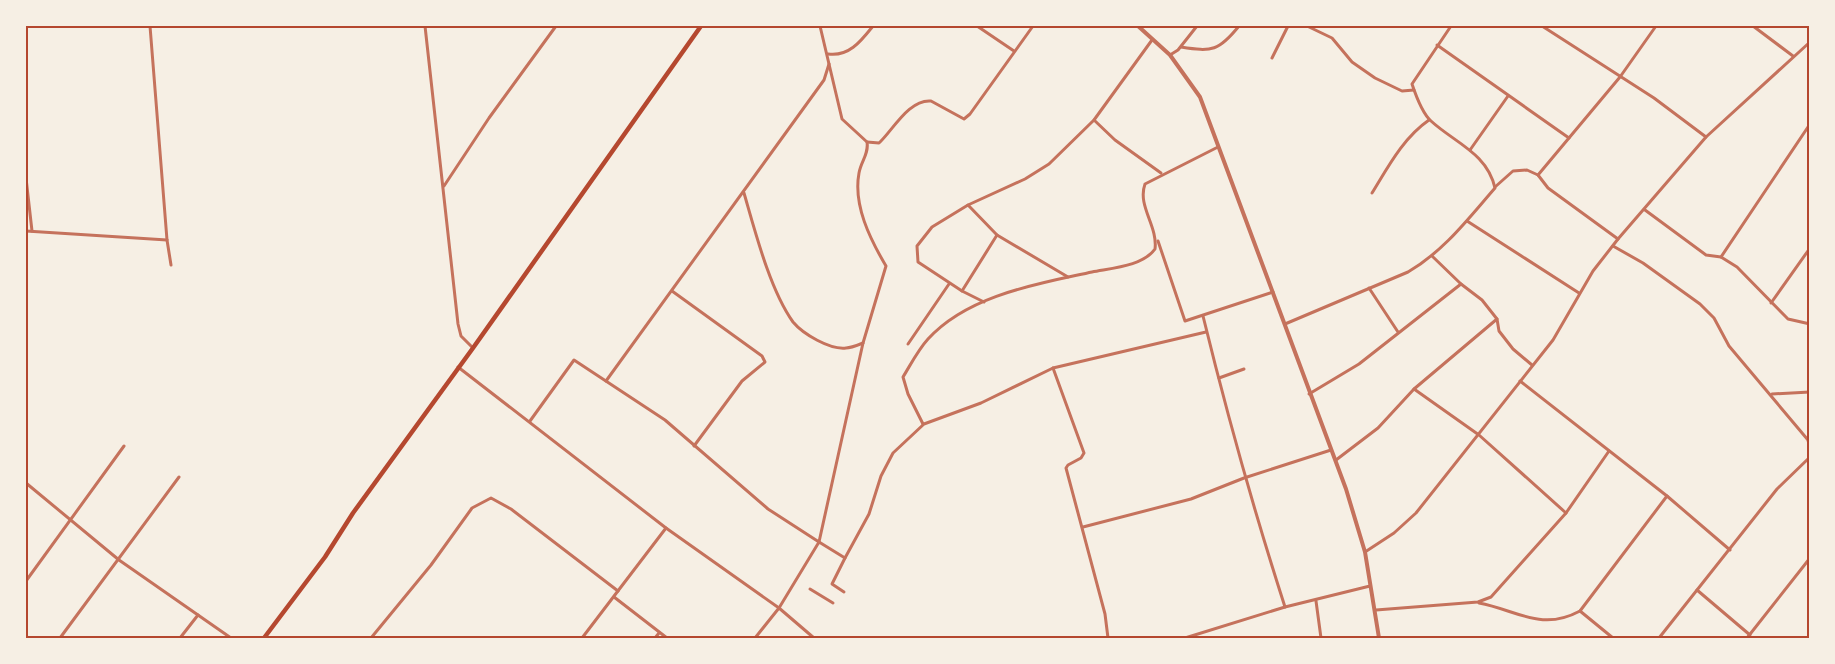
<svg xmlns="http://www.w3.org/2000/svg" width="1835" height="664" font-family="'Noto Sans',sans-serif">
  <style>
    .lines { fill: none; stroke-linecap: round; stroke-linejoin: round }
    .minor { stroke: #c5725c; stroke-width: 3 }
    .tertiary { stroke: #c5725c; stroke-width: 4 }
    .secondary { stroke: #b5482f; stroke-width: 4.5 }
    .neatline { fill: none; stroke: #b5482f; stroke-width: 2 }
  </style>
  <rect width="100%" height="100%" fill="#f6efe4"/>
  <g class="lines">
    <g class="minor">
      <polyline points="150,26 167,240 171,265"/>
      <polyline points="425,26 458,324 461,336 473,348"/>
      <polyline points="977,26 1014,51"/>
      <polyline points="1307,26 1332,38 1352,62 1375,78 1402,91 1414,90"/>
      <polyline points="1542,26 1654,98 1706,137"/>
      <polyline points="1753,26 1793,56"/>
      <polyline points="1437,45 1569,138"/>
      <path d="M1181 47C1212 52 1219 51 1239 26"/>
      <path d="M828 54C849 57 861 41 873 26"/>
      <polyline points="1170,55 1178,50 1197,26"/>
      <polyline points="1272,58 1288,26"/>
      <polyline points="1094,120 1115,140 1161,173"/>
      <path d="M867 142 879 143C893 130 909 99 931 101L964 119 970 114 1033 26"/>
      <polyline points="1470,150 1508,96"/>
      <polyline points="1538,175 1620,77 1656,26"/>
      <polyline points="26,178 32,231"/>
      <polyline points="444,186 489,118 556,26"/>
      <polyline points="1495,187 1513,171 1527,170 1538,175 1548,188 1618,239"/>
      <path d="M744 193C755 231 770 290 793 322 803 334 830 350 846 348 851 348 858 345 863 343"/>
      <path d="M1372 193C1388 167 1403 138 1429 120"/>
      <polyline points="968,205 997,235 1068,277"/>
      <polyline points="1645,210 1706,255 1721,257 1737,267 1788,319 1810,324"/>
      <polyline points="1467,221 1579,293"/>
      <polyline points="26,231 167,240"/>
      <polyline points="1158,241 1185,321 1273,292"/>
      <polyline points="1613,246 1643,263 1700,304 1714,318 1729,346 1808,440 1810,450"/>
      <polyline points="1432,256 1461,284 1482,300 1497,319 1499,331 1513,349 1532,365"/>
      <polyline points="1721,257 1810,124"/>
      <polyline points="1369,288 1398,332"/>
      <polyline points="672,291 762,356 765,362 742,381 694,446"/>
      <polyline points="962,291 997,235"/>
      <polyline points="984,302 962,291 918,262 917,246 932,227 968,205 1025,179 1049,164 1094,120 1152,40"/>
      <polyline points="1771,303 1810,248"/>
      <path d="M1203 316C1227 414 1254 511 1285 607"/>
      <path d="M1285 324 1408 272C1444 251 1468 219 1495 188 1487 153 1455 143 1431 121 1422 113 1416 96 1412 84L1451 26"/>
      <polyline points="908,344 949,284"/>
      <polyline points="458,367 666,528 779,608 814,638"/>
      <polyline points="1053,368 1084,453 1081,458 1068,465 1066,468 1105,614 1108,638"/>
      <polyline points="1219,378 1244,369"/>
      <polyline points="606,381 824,80 829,64"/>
      <polyline points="1520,381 1667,496 1730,550"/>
      <polyline points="1414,389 1479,435 1566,513"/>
      <polyline points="1309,394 1359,364 1461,284"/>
      <polyline points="1772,394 1810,392"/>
      <polyline points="530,421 574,360 665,420 768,509 819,542"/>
      <path d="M923 424 908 394 903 377C911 364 918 350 928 339 968 295 1037 284 1092 272 1112 268 1143 266 1155 249 1158 226 1137 206 1145 184L1218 147"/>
      <polyline points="1336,460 1378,428 1414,389 1497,319"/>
      <polyline points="26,483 119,560 231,638"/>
      <polyline points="1083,527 1191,499 1244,478 1331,450"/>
      <path d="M819 542 863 343 886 266C870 239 853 205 859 173 861 161 869 154 867 142L842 119 820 26"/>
      <polyline points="1365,552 1394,533 1416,513 1553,340 1593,271 1618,239 1706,137 1810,42"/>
      <polyline points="26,581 124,446"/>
      <polyline points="810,589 833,603"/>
      <polyline points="1697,590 1750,635"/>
      <polyline points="844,592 832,584 845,558"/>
      <polyline points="614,597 667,638"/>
      <polyline points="1316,601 1321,638"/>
      <path d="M1479 603C1517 610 1541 632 1580 611L1667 496"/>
      <polyline points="1376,610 1478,602 1491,597 1566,513 1609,451"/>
      <polyline points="1580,611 1613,638"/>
      <polyline points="60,638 179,477"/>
      <polyline points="180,638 198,615"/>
      <polyline points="371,638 431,565 472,508 491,498 511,509 618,591"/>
      <polyline points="582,638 666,528"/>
      <polyline points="655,638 659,633"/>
      <polyline points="755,638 779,608 819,542 845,558 869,514 881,476 893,453 924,424 981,403 1053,368 1206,332"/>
      <polyline points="1185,638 1285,607 1370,586"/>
      <polyline points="1659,638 1777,489 1810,457"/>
      <polyline points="1747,638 1810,558"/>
    </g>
    <g class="tertiary">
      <polyline points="1138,26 1170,55 1200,97 1346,489 1365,552 1379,638"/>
      <polyline points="26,637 28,638"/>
    </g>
    <polyline class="secondary" points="264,638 325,557 353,513 473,348 701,26"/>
  </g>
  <rect width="1835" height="664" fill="none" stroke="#f6efe4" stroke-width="54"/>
  <rect x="27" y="27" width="1781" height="610" class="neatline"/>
</svg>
